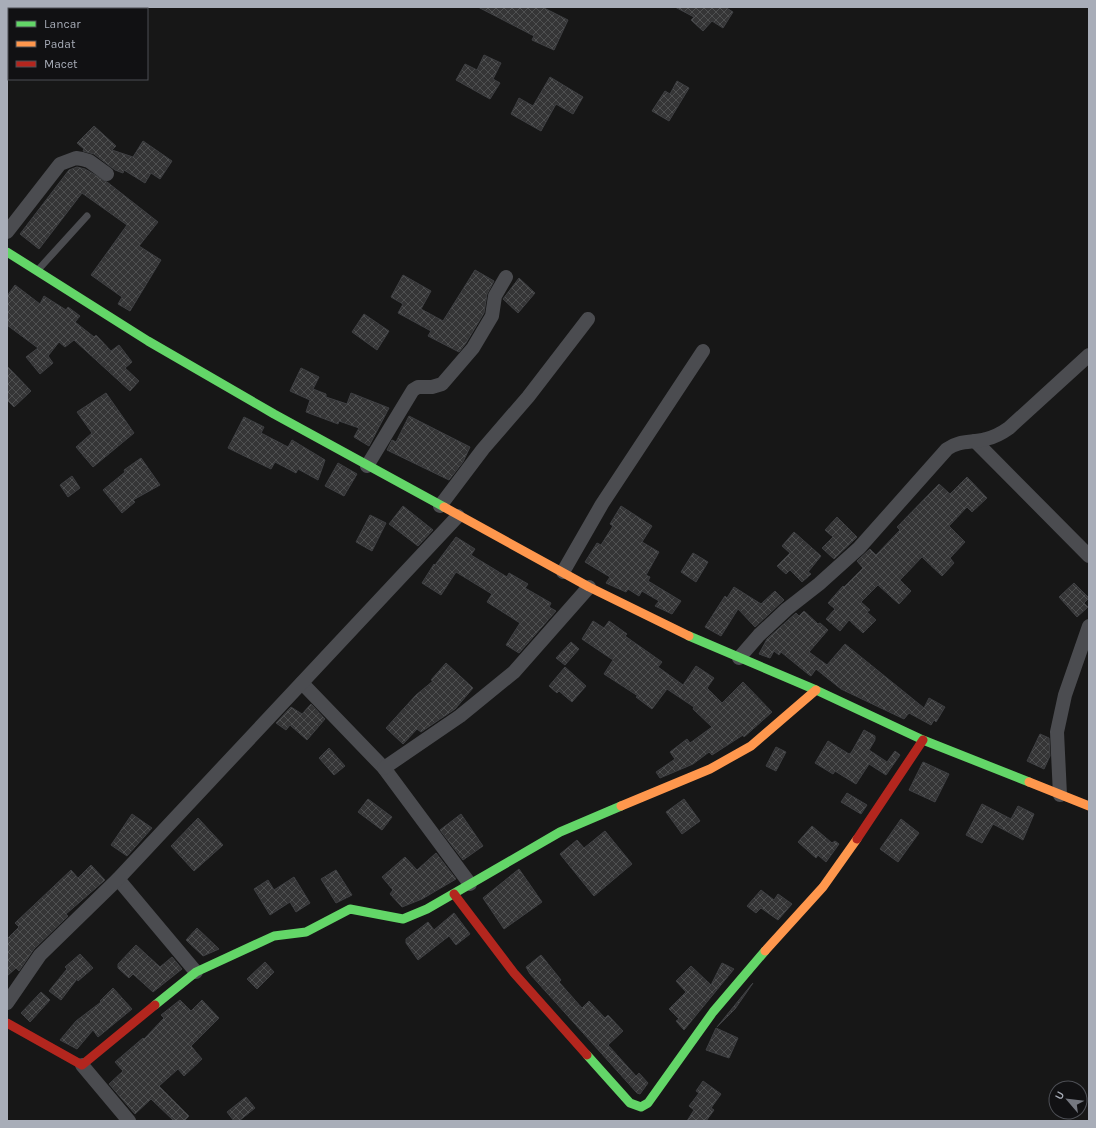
<svg xmlns="http://www.w3.org/2000/svg" width="1096" height="1128" font-family="Karla,sans-serif">
  <style>
    .building { fill: url(#building-cross-hatch); stroke: #3f4043 }
    .lines { fill: none; stroke-linecap: round; stroke-linejoin: round }
    .lane { stroke: #4b4c50; stroke-width: 7 }
    .street { stroke: #4b4c50; stroke-width: 14 }
    .fast { stroke: #63d668; stroke-width: 9 }
    .slow { stroke: #ff974d; stroke-width: 9 }
    .jam { stroke: #b3261e; stroke-width: 9 }
  </style>
  <defs>
    <pattern id="building-cross-hatch" width="8" height="8" patternUnits="userSpaceOnUse"><rect width="8" height="8" fill="#353536"/><path d="M0 0l8 8M0 8l8-8" fill="none" stroke="#4f5051"/></pattern>
  </defs>
  <rect width="100%" height="100%" fill="#171717"/>
  <g class="building">
    <polygon points="478,7 542,7 568,20 554,50 532,40 534,36"/>
    <polygon points="675,7 725,7 733,12 723,28 712,21 703,31 691,20 694,17"/>
    <polygon points="484,55 501,63 493,79 500,83 490,99 456,80 465,64 477,70"/>
    <polygon points="550,77 583,97 573,114 556,104 541,131 511,114 519,98 533,106"/>
    <polygon points="677,81 689,88 669,121 652,111 665,91 670,94"/>
    <polygon points="94,126 116,146 112,150 133,157 143,141 172,161 160,179 151,173 145,183 124,170 123,173 115,170 94,154 83,151 84,149 77,143"/>
    <polygon points="77,167 85,169 107,182 158,222 139,246 161,260 130,311 118,304 122,297 91,275 127,225 82,193 39,249 20,234 69,170"/>
    <polygon points="475,270 494,281 487,294 484,313 466,343 459,352 428,336 431,331 398,313 403,304 391,297 403,275 431,291 421,309 443,321"/>
    <polygon points="519,278 535,293 518,313 503,299"/>
    <polygon points="15,285 40,304 44,296 66,310 68,307 80,316 75,322 94,337 96,335 111,351 119,345 132,362 125,368 139,381 130,391 74,340 65,347 59,342 48,356 53,363 40,374 26,357 38,348 7,325 7,296"/>
    <polygon points="364,314 389,331 377,350 352,332"/>
    <polygon points="7,366 31,391 14,407 7,400"/>
    <polygon points="301,368 319,377 313,389 326,394 326,397 347,404 351,393 389,408 369,446 354,437 359,428 339,421 338,424 306,412 310,400 290,391"/>
    <polygon points="106,393 134,433 93,467 76,447 92,433 77,412"/>
    <polygon points="409,416 470,447 463,462 449,480 387,450 392,440 396,442"/>
    <polygon points="244,417 264,427 261,433 288,447 292,440 325,460 318,480 298,469 296,473 275,462 271,469 228,448"/>
    <polygon points="141,458 160,485 133,500 135,502 122,513 103,490 125,472 124,470"/>
    <polygon points="338,463 357,474 344,496 325,486"/>
    <polygon points="72,476 80,488 68,497 60,485"/>
    <polygon points="967,477 987,498 972,512 967,507 949,526 965,542 950,558 954,563 942,576 922,557 900,580 911,591 899,604 878,585 861,602 870,610 867,612 876,620 863,633 849,620 840,631 826,619 835,609 828,603 843,586 844,587 863,568 857,561 870,549 876,555 900,530 897,527 939,484 950,494"/>
    <polygon points="403,506 433,530 418,546 389,524"/>
    <polygon points="621,506 652,526 642,542 659,552 646,575 650,577 648,581 681,601 672,614 655,606 659,601 642,591 639,596 628,589 626,592 606,583 610,577 585,562 597,543 601,545 613,526 610,524"/>
    <polygon points="370,515 386,523 372,551 356,542"/>
    <polygon points="837,517 857,537 834,559 822,548 833,537 825,530"/>
    <polygon points="794,532 821,556 808,572 811,574 802,582 790,570 786,574 777,566 790,553 782,546"/>
    <polygon points="456,537 475,549 471,555 507,577 509,573 528,584 525,588 551,603 549,607 556,611 519,653 506,645 520,623 487,602 492,594 456,572 441,595 422,583 434,564 435,565"/>
    <polygon points="693,553 708,562 696,582 681,572"/>
    <polygon points="1074,583 1089,598 1084,603 1088,607 1077,617 1059,597"/>
    <polygon points="734,587 761,604 775,591 784,600 755,627 738,609 721,636 705,627 725,596 727,598"/>
    <polygon points="804,611 818,624 820,623 828,630 809,652 827,665 845,644 924,708 929,698 945,707 936,722 934,720 931,725 909,713 904,719 841,689 816,669 811,676 808,674 781,652 779,655 774,651 770,658 759,654 767,639 796,613 799,616"/>
    <polygon points="593,621 604,628 609,621 627,634 625,636 662,662 658,667 683,685 696,666 714,678 707,688 722,703 743,682 772,712 744,737 743,735 712,755 709,752 693,764 660,778 656,772 675,759 670,752 687,739 690,743 712,727 693,709 694,707 667,689 652,709 636,697 638,696 604,674 613,660 582,639"/>
    <polygon points="571,642 579,649 565,665 556,658"/>
    <polygon points="446,663 473,688 455,709 421,732 417,729 403,744 386,728 416,695 433,681 431,680"/>
    <polygon points="565,667 586,686 572,702 559,691 557,693 549,686"/>
    <polygon points="311,704 325,719 307,740 290,725 286,730 276,723 291,707 302,714"/>
    <polygon points="864,730 875,736 875,740 869,750 887,762 895,751 900,755 886,775 869,764 856,784 835,771 833,774 815,763 828,741 849,754 851,753"/>
    <polygon points="1040,734 1049,738 1050,756 1044,769 1027,761"/>
    <polygon points="776,747 786,752 776,771 766,766"/>
    <polygon points="329,748 345,766 334,775 319,758"/>
    <polygon points="923,762 949,774 935,802 909,790"/>
    <polygon points="847,793 867,805 861,814 841,802"/>
    <polygon points="368,799 392,817 382,830 358,812"/>
    <polygon points="684,799 700,821 682,834 666,812"/>
    <polygon points="982,804 1011,819 1018,806 1034,814 1023,840 993,824 982,843 966,835"/>
    <polygon points="132,814 152,828 127,856 111,845"/>
    <polygon points="461,814 483,846 463,860 440,830"/>
    <polygon points="198,818 223,845 194,871 171,846"/>
    <polygon points="901,819 919,833 898,862 880,849"/>
    <polygon points="812,826 832,843 835,841 839,844 826,862 818,855 816,858 798,842"/>
    <polygon points="605,831 632,864 594,896 560,854 577,840 584,848"/>
    <polygon points="436,853 456,879 422,899 402,907 390,894 393,890 382,877 405,857 417,870"/>
    <polygon points="91,865 105,880 66,914 68,916 34,949 19,971 16,968 7,976 7,939 19,927 15,923 71,870 78,878"/>
    <polygon points="519,869 542,902 504,929 483,898"/>
    <polygon points="336,870 352,895 336,903 321,879"/>
    <polygon points="294,877 310,903 296,912 290,902 270,915 254,889 268,880 274,890"/>
    <polygon points="761,890 774,900 778,894 792,904 778,920 761,908 756,913 747,906"/>
    <polygon points="454,913 470,934 456,945 449,936 418,960 406,943 406,939 428,922 434,930"/>
    <polygon points="197,928 219,949 203,956 186,940"/>
    <polygon points="136,945 160,967 172,957 182,969 153,992 133,974 129,978 118,968 118,964"/>
    <polygon points="80,954 93,968 78,981 77,979 61,1000 49,991 67,969 65,967"/>
    <polygon points="541,955 561,980 559,982 582,1008 589,1001 605,1018 608,1015 623,1031 608,1045 636,1076 639,1073 648,1083 640,1094 637,1093 530,974 526,967"/>
    <polygon points="265,962 274,972 257,989 247,979"/>
    <polygon points="722,963 734,969 684,1030 676,1021 679,1019 669,1009 686,992 676,981 691,966 711,985"/>
    <polygon points="753,983 735,1009 717,1027 752,984"/>
    <polygon points="113,988 132,1009 98,1037 93,1030 77,1049 60,1040 76,1021 101,1002 100,1001"/>
    <polygon points="41,992 50,1000 30,1022 21,1013"/>
    <polygon points="180,1000 191,1011 202,1000 219,1018 191,1046 202,1059 184,1076 178,1069 159,1086 189,1116 184,1121 174,1121 151,1099 135,1114 109,1084 123,1071 115,1062 143,1038 144,1039 164,1018 161,1015"/>
    <polygon points="716,1028 738,1038 729,1058 706,1050"/>
    <polygon points="703,1081 721,1094 711,1108 714,1110 706,1121 687,1121 694,1110 689,1106 699,1093 696,1091"/>
    <polygon points="246,1097 255,1108 239,1121 234,1121 227,1112"/>
  </g>
  <g class="lines">
    <polyline class="lane" points="37,271 87,216"/>
    <g class="street">
      <polyline points="7,232 60,164 76,158 82,159 89,161 107,174"/>
      <polyline points="975,441 1089,556"/>
      <polyline points="367,466 413,390 418,387 432,387 442,384 473,348 492,316 495,296 506,277"/>
      <polyline points="440,506 483,449 528,397 588,319"/>
      <polyline points="563,572 602,504 703,351"/>
      <path d="M739 658 759 635 787 609 819 584 859 548 947 449C959 440 972 443 986 439 995 437 1002 433 1009 428L1089 355"/>
      <polyline points="302,683 384,768 470,884"/>
      <polyline points="384,768 460,716 514,672 589,587"/>
      <polyline points="1060,795 1057,732 1065,695 1089,626"/>
      <polyline points="118,879 196,972"/>
      <polyline points="7,1003 40,955 118,879 458,516"/>
      <polyline points="82,1065 129,1121"/>
    </g>
    <g class="fast">
      <polyline points="7,252 148,341 274,414 444,507"/>
      <polyline points="689,636 816,690 923,740 1029,782"/>
      <polyline points="155,1005 196,972 274,936 306,932 350,909 403,919 427,909 560,832 621,806"/>
      <polyline points="587,1055 630,1103 641,1107 648,1103 713,1012 765,951"/>
    </g>
    <g class="slow">
      <polyline points="444,507 589,587 689,636"/>
      <polyline points="1029,782 1089,806"/>
      <polyline points="621,806 710,769 751,746 816,690"/>
      <polyline points="765,951 823,887 857,839"/>
    </g>
    <g class="jam">
      <polyline points="857,839 923,740"/>
      <polyline points="454,894 514,973 587,1055"/>
      <polyline points="7,1023 82,1065 155,1005"/>
    </g>
  </g>
  <rect width="1096" height="1128" fill="none" stroke="#a8adb8" stroke-width="16"/>
  <rect x="8" y="8" width="140" height="72" fill="#111113" stroke="#4d4f55"/>
  <rect x="16" y="21" width="20" height="6" fill="#63d668" stroke="#4d4f55"/>
  <text x="44" y="28" font-size="12" fill="#a8adb8">Lancar</text>
  <rect x="16" y="41" width="20" height="6" fill="#ff974d" stroke="#4d4f55"/>
  <text x="44" y="48" font-size="12" fill="#a8adb8">Padat</text>
  <rect x="16" y="61" width="20" height="6" fill="#b3261e" stroke="#4d4f55"/>
  <text x="44" y="68" font-size="12" fill="#a8adb8">Macet</text>
  <g transform="translate(1068 1100) rotate(298)"><circle r="19" fill="#111113" stroke="#4d4f55"/>
  <path d="M0-3L7 15L0 10L-7 15Z" fill="#757880"/>
  <text y="-6" font-size="11" font-weight="bold" text-anchor="middle" fill="#a8adb8">U</text>
  </g>
</svg>
